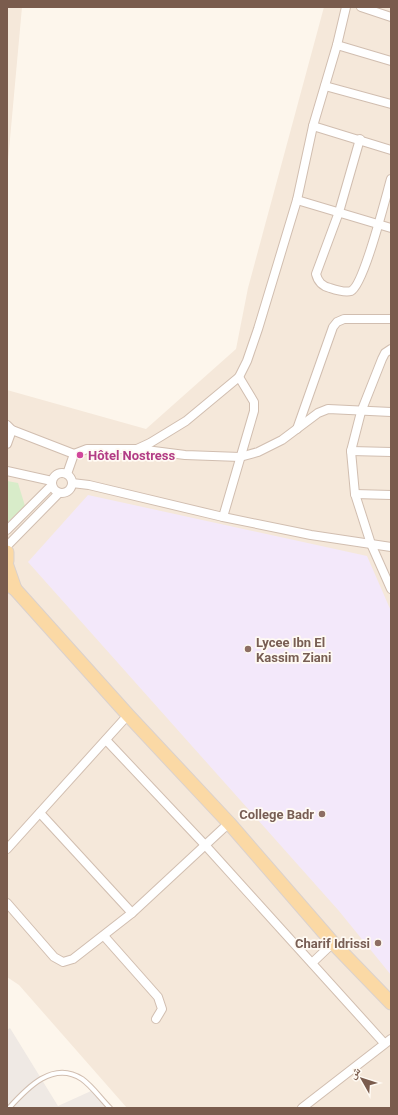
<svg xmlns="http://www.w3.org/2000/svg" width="398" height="1115" font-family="Roboto,'Noto Naskh Arabic',sans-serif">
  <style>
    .residential { fill: #f5e8da }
    .industrial { fill: #efe9e4 }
    .education { fill: #f3e8fa }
    .green { fill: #d8ecc9 }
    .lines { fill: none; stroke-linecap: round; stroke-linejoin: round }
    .lane-casing { stroke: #d1beb0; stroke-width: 6 }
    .street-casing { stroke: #d1beb0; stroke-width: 10 }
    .primary-casing { stroke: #dad1cd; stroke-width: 15 }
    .lane { stroke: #fff; stroke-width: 4 }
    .street { stroke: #fff; stroke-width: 8 }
    .primary { stroke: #fbd9a5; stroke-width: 13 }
    .hotel-dot { fill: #d1479c; stroke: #fffaf3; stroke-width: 1.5 }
    .education-dot { fill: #8d6e63; stroke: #fffaf3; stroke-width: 1.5 }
    .labels { text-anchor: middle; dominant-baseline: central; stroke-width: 3.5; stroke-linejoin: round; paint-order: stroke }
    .hotel-label { font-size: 13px; font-weight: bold; fill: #b23c85; stroke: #fffaf3; text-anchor: start }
    .education-label { font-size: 13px; font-weight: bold; fill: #785e54; stroke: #fffaf3; text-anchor: end }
  </style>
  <rect width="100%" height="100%" fill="#fdf6ec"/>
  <g class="residential">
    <polygon points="7,7 22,7 7,172"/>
    <polygon points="324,7 391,7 391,1108 127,1108 19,985 7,977 7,390 146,429 236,349 248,288"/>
  </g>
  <polygon class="industrial" points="10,1028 58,1106 91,1091 107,1108 7,1108 7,1030"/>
  <polygon class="education" points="88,495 367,556 391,611 391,975 339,911 28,562"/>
  <polygon class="green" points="7,481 18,483 25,506 7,523"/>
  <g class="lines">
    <g class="lane-casing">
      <path id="lane" d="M9 1108C27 1088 53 1060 82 1079 92 1086 101 1099 110 1108"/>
    </g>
    <g class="street-casing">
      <g id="street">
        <polyline points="361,7 391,17"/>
        <polyline points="337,45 391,61"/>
        <polyline points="325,86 391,104"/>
        <polyline points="313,126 391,150"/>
        <path d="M360 139 339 212 316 274C318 282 322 286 330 288 336 290 345 293 351 291 364 285 386 196 391 179"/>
        <polyline points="297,200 391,228"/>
        <polyline points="391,349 385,353 382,359 361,412 351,451 355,494 371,544 391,589"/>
        <polyline points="7,425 12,430 74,454"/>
        <polyline points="297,429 333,327 337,322 344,319 391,319"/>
        <polyline points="7,444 12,430"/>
        <polyline points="138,449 185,455 240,457 258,452 282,440 318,413 328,409 391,412"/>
        <polyline points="351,451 391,452"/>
        <polyline points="7,471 52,481"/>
        <circle cx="62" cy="483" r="10"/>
        <polyline points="67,474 74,454 87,449 137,449 150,443 186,421 239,377 247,361 258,329 297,200 313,126 337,45 346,7"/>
        <polyline points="72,483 89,485 223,517 311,535 391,547"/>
        <polyline points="355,494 391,495"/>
        <polyline points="223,517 254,411 254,402 239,377"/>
        <polyline points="7,530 52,485"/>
        <polyline points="7,546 59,493"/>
        <polyline points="106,740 205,845 384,1043"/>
        <polyline points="40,813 132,913"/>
        <polyline points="7,849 128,715"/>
        <polyline points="7,903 54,957 63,962 73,959 132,913 229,823"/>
        <polyline points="104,936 158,997 162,1009 156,1019"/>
        <polyline points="312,963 333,943"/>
        <polyline points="302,1108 391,1039"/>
      </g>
    </g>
    <g class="primary-casing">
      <g id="primary">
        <polyline points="7,552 7,561"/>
        <polyline points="7,566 15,589"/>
        <polyline points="7,584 15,589 128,715 229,823 333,943 391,1003"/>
      </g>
    </g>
    <use href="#lane" class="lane"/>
    <use href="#street" class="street"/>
    <use href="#primary" class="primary"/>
  </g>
  <circle class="hotel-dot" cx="80" cy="455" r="4"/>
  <g class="education-dot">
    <circle cx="248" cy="649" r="4"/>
    <circle cx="322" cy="814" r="4"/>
    <circle cx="378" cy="943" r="4"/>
  </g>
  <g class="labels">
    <g class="hotel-label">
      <text x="88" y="455">Hôtel Nostress</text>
    </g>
    <g class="education-label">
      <text x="256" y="642" text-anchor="start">Lycee Ibn El<tspan x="256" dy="15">Kassim Ziani</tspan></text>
      <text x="314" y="814">College Badr</text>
      <text x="370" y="943">Charif Idrissi</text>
    </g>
  </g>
  <rect width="398" height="1115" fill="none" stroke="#7a5c4d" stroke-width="16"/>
  <g transform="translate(362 1079) rotate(309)" stroke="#fffaf3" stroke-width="3" paint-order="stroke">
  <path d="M0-3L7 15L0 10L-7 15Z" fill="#7a5c4d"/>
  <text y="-6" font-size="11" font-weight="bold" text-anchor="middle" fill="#7a5c4d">ش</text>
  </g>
</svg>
